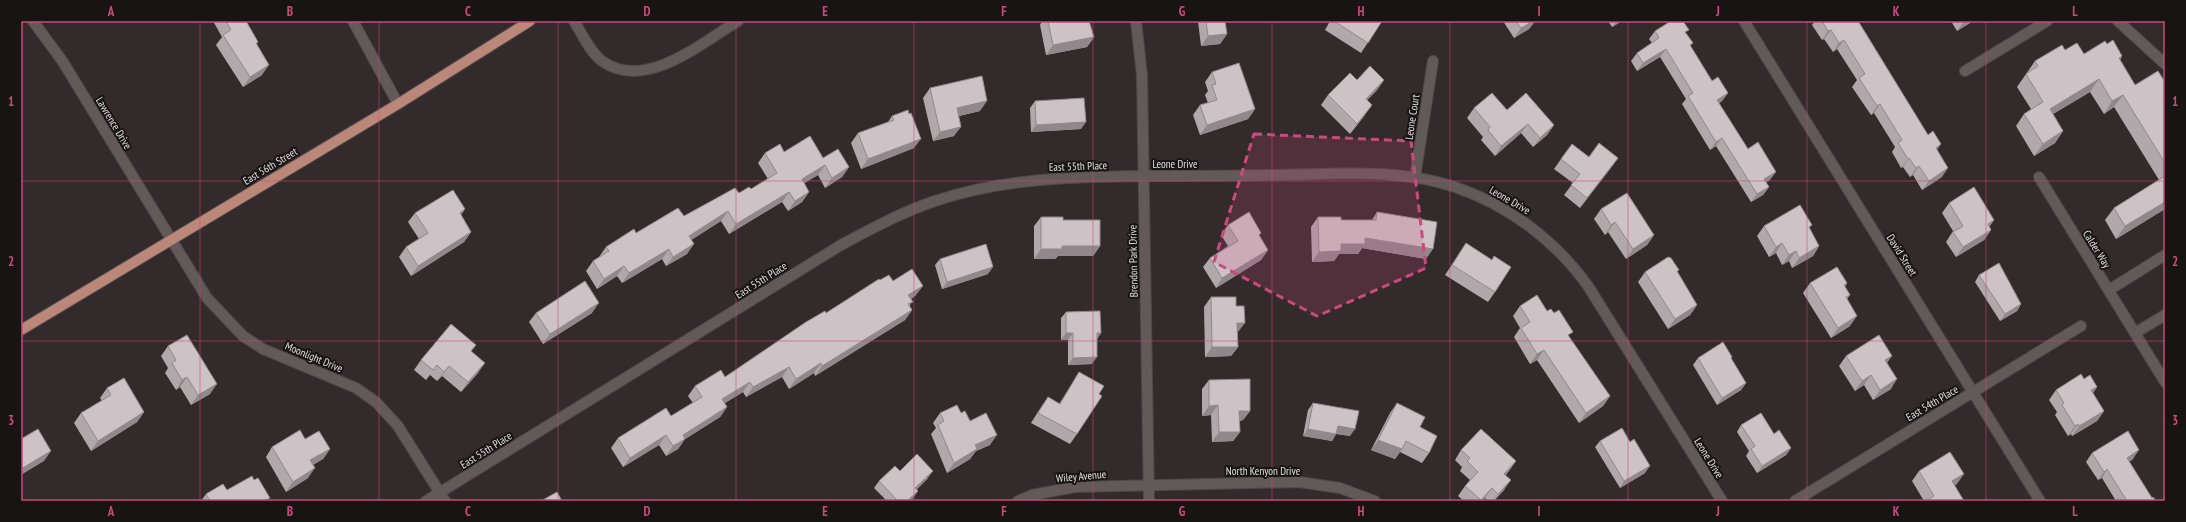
<svg xmlns="http://www.w3.org/2000/svg" width="2186" height="522" font-family="'PT Sans Narrow',sans-serif">
  <style>
    .lines { fill: none; stroke-linecap: round; stroke-linejoin: round }
    .minor-casing { stroke: #4f4848; stroke-width: 12 }
    .primary-casing { stroke: #4f4848; stroke-width: 12 }
    .minor { stroke: #625959; stroke-width: 10 }
    .primary { stroke: #bb8779; stroke-width: 10 }
    .wall { fill: #b0a8aa }
    .shaded-wall { fill: #90888b }
    .building { fill: #cdc3c6; stroke: #90888b }
    .marked { fill: #ca4a7c; fill-opacity: 0.2; stroke: #ca4a7c; stroke-width: 3; stroke-dasharray: 8 5; stroke-linejoin: round }
    .grid { fill: none; stroke: #ca4a7c; stroke-width: 1; stroke-opacity: 0.55 }
    .labels { text-anchor: middle; dominant-baseline: central; stroke-width: 4; stroke-linejoin: round; paint-order: stroke }
    .street-label { font-size: 11px; fill: #e4dfdf; stroke: #181414 }
    .neatline { fill: none; stroke: #ca4a7c; stroke-width: 1.5 }
    .grid-label { font-size: 13px; text-anchor: middle; font-weight: bold; fill: #ca4a7c }
  </style>
  <rect width="100%" height="100%" fill="#332a2b"/>
  <g class="lines">
    <g class="minor-casing">
      <g id="minor">
        <polyline points="33,21 63,62 207,298 243,336 263,349 356,388 376,402 398,426 445,501"/>
        <polyline points="353,21 398,104"/>
        <path d="M574 21C582 34 590 52 602 61 645 92 701 43 738 21"/>
        <polyline points="1136,21 1142,76 1149,501"/>
        <polyline points="1744,21 2040,501"/>
        <polyline points="2118,21 2165,64"/>
        <polyline points="1965,71 2047,21"/>
        <polyline points="1415,177 1433,61"/>
        <polyline points="2039,177 2165,382"/>
        <polyline points="2109,290 2165,255"/>
        <polyline points="2135,333 2165,315"/>
        <path d="M426 501 841 245C871 229 902 212 935 201 1003 178 1073 177 1144 176 1186 176 1227 176 1268 175 1330 175 1395 167 1455 187 1508 205 1555 240 1588 286L1722 501"/>
        <polyline points="1018,501 1032,495 1075,487 1299,482 1340,488 1375,501"/>
        <polyline points="1795,501 2081,326"/>
      </g>
    </g>
    <g class="primary-casing">
      <polyline id="primary" points="21,330 398,104 530,21"/>
    </g>
    <use href="#minor" class="minor"/>
    <use href="#primary" class="primary"/>
  </g>
  <g class="wall">
    <polygon points="213,21 246,21 258,42 257,44 262,75 243,87 216,45 222,37"/>
    <polygon points="1042,21 1089,21 1094,37 1087,47 1046,55 1040,25"/>
    <polygon points="1198,21 1227,21 1225,24 1227,34 1220,44 1201,46"/>
    <polygon points="1330,21 1382,21 1361,53 1325,30"/>
    <polygon points="1503,21 1535,21 1529,29 1514,38"/>
    <polygon points="1608,21 1622,21 1612,27"/>
    <polygon points="1815,21 1860,21 1859,22 1937,150 1942,177 1922,190 1913,175 1910,177 1903,167 1901,168 1892,152 1895,147 1874,113 1871,115 1852,87 1857,80 1837,49 1833,52 1824,39 1822,40 1812,25"/>
    <polygon points="1951,21 1973,21 1957,31"/>
    <polygon points="1655,31 1686,33 1693,43 1690,46 1712,81 1728,93 1722,101 1719,103 1748,149 1770,180 1766,182 1769,187 1763,195 1751,202 1716,146 1710,150 1682,104 1686,99 1660,57 1637,71 1631,61 1637,53 1652,43 1649,39"/>
    <polygon points="2107,44 2122,56 2120,60 2135,85 2165,82 2165,209 2116,239 2105,220 2114,208 2159,180 2114,107 2104,114 2090,92 2053,114 2063,131 2055,143 2034,156 2016,126 2024,114 2031,109 2017,87 2035,61 2065,50 2084,54"/>
    <polygon points="1212,72 1255,109 1248,119 1200,135 1193,115 1200,105 1208,103 1205,95 1208,91 1205,82"/>
    <polygon points="1357,80 1384,80 1377,90 1367,100 1365,115 1350,134 1321,105 1328,95"/>
    <polygon points="930,88 980,111 959,116 954,136 933,141 923,98"/>
    <polygon points="1035,101 1081,129 1031,132 1030,108"/>
    <polygon points="1474,108 1507,110 1554,125 1547,135 1533,147 1521,133 1495,156 1481,140 1483,137 1467,118"/>
    <polygon points="909,114 914,148 861,169 851,143 858,133 888,122 892,116"/>
    <polygon points="784,152 823,158 849,167 842,177 825,188 818,175 804,183 809,192 802,202 788,211 782,202 729,234 721,221 691,240 687,254 666,266 662,259 622,283 617,276 597,289 586,271 593,261 599,257 606,247 636,233 684,216 739,193 751,189 768,179 758,163 765,153"/>
    <polygon points="1589,157 1618,158 1580,208 1564,195 1573,183 1554,169 1561,159"/>
    <polygon points="1949,203 1994,220 1989,227 1991,230 1984,240 1956,257 1946,242 1953,231 1942,213"/>
    <polygon points="465,209 461,215 471,232 464,242 411,276 399,257 406,247 419,239 408,222 415,213"/>
    <polygon points="1601,209 1654,235 1647,245 1626,259 1608,232 1605,235 1594,219"/>
    <polygon points="1377,212 1426,259 1362,248 1358,254 1339,254 1334,261 1312,262 1311,227 1318,217 1341,220 1372,220"/>
    <polygon points="1041,217 1063,220 1100,246 1093,256 1058,256 1055,259 1034,259 1034,226"/>
    <polygon points="1228,225 1268,250 1261,260 1216,288 1203,267 1210,258 1228,246 1221,235"/>
    <polygon points="1812,225 1809,228 1819,246 1813,256 1792,268 1789,261 1782,265 1776,253 1769,257 1757,236 1764,226"/>
    <polygon points="1466,243 1495,292 1488,302 1445,275"/>
    <polygon points="940,259 988,274 942,289 935,265"/>
    <polygon points="1679,270 1677,272 1697,305 1690,315 1668,329 1638,282 1645,272"/>
    <polygon points="1979,275 2021,304 2017,311 2000,321 1975,282"/>
    <polygon points="880,280 916,295 911,299 910,306 912,310 905,320 815,376 814,373 789,389 782,377 746,397 743,392 725,403 727,407 720,417 685,439 678,449 666,456 659,445 623,467 611,448 618,438 671,416 693,403 688,396 695,386 725,377 826,313"/>
    <polygon points="1810,283 1847,283 1845,287 1850,295 1847,299 1850,326 1831,338 1803,293"/>
    <polygon points="1211,297 1236,306 1238,347 1231,356 1205,357 1204,307"/>
    <polygon points="1520,306 1547,311 1569,337 1610,396 1603,406 1579,423 1537,360 1530,364 1514,337 1520,328 1513,316"/>
    <polygon points="1066,312 1101,333 1097,339 1092,364 1068,365 1068,340 1061,340 1061,318"/>
    <polygon points="536,313 592,313 543,344 529,322"/>
    <polygon points="168,346 210,394 191,405 180,387 176,390 165,373 168,368 161,356"/>
    <polygon points="471,351 478,373 461,392 442,376 437,381 430,375 426,380 414,370 421,360"/>
    <polygon points="1846,356 1887,363 1891,389 1873,400 1864,385 1855,391 1839,366"/>
    <polygon points="1732,357 1731,358 1746,383 1741,390 1717,405 1693,365 1698,358"/>
    <polygon points="1079,372 1099,394 1077,434 1070,444 1031,423 1041,407 1048,397 1059,404 1073,382"/>
    <polygon points="2084,379 2097,387 2093,393 2104,411 2097,421 2072,436 2071,434 2068,436 2055,415 2057,412 2049,400 2056,390"/>
    <polygon points="1209,380 1250,411 1243,420 1240,421 1240,432 1233,441 1212,442 1211,415 1202,416 1202,389"/>
    <polygon points="107,388 144,412 137,422 91,451 74,423 81,413 102,401 100,398"/>
    <polygon points="1313,403 1350,436 1336,434 1332,441 1303,436 1308,410"/>
    <polygon points="1397,403 1420,427 1429,453 1422,463 1400,452 1395,459 1371,450 1390,413"/>
    <polygon points="940,413 961,413 970,421 990,445 976,451 970,459 947,473 931,434 936,428 933,423"/>
    <polygon points="1741,425 1774,434 1791,448 1786,455 1757,473 1746,456 1749,451 1737,432"/>
    <polygon points="305,439 330,449 323,459 313,465 308,478 286,492 266,457 272,447"/>
    <polygon points="1600,441 1645,473 1620,488 1595,447"/>
    <polygon points="1461,450 1516,461 1506,475 1504,490 1494,501 1488,501 1485,498 1482,501 1464,501 1458,496 1465,486 1470,480 1460,471 1462,467 1455,460"/>
    <polygon points="2092,453 2133,459 2129,462 2152,498 2156,501 2116,501 2102,478 2098,480 2086,462"/>
    <polygon points="900,471 928,478 917,489 918,491 913,498 910,501 887,501 874,488 879,481"/>
    <polygon points="1919,471 1957,484 1954,485 1964,501 1924,501 1912,481"/>
    <polygon points="227,490 268,501 201,501 206,494"/>
  </g>
  <g class="shaded-wall">
    <polygon points="1533,21 1535,21 1529,29 1514,38 1521,28"/>
    <polygon points="1617,21 1622,21 1612,27"/>
    <polygon points="1964,21 1973,21 1957,31"/>
    <polygon points="1831,30 1824,39 1822,40 1828,31"/>
    <polygon points="1227,34 1220,44 1201,46 1208,36"/>
    <polygon points="1094,37 1087,47 1046,55 1053,45"/>
    <polygon points="1844,40 1837,49 1833,52 1839,43"/>
    <polygon points="1666,49 1660,57 1637,71 1643,63"/>
    <polygon points="269,65 262,75 243,87 250,77"/>
    <polygon points="2099,79 2090,92 2041,121 2050,109"/>
    <polygon points="1384,80 1377,90 1359,109 1366,99"/>
    <polygon points="1728,93 1722,101 1712,108 1717,100"/>
    <polygon points="2123,95 2114,107 2104,114 2112,101"/>
    <polygon points="987,101 980,111 950,118 957,108"/>
    <polygon points="1880,104 1874,113 1871,115 1877,106"/>
    <polygon points="1372,105 1365,115 1350,134 1357,124"/>
    <polygon points="1255,109 1248,119 1200,135 1207,125"/>
    <polygon points="1086,122 1081,129 1031,132 1036,125"/>
    <polygon points="1528,124 1521,133 1495,156 1501,146"/>
    <polygon points="1554,125 1547,135 1533,147 1540,138"/>
    <polygon points="961,127 954,136 933,141 940,132"/>
    <polygon points="2063,131 2055,143 2034,156 2043,144"/>
    <polygon points="1722,138 1716,146 1710,150 1716,142"/>
    <polygon points="921,139 914,148 861,169 868,159"/>
    <polygon points="1941,144 1935,153 1936,148"/>
    <polygon points="1618,158 1611,168 1580,208 1587,198"/>
    <polygon points="1909,158 1903,167 1901,168 1908,159"/>
    <polygon points="825,165 818,175 795,189 802,179"/>
    <polygon points="1919,166 1913,175 1910,177 1916,168"/>
    <polygon points="849,167 842,177 825,188 832,178"/>
    <polygon points="1948,168 1942,177 1922,190 1929,181"/>
    <polygon points="1776,172 1770,180 1759,187 1764,179"/>
    <polygon points="1769,187 1763,195 1751,202 1757,194"/>
    <polygon points="789,192 782,202 729,234 736,224"/>
    <polygon points="809,192 802,202 788,211 795,201"/>
    <polygon points="2165,202 2165,209 2116,239 2125,226"/>
    <polygon points="465,209 458,219 460,213"/>
    <polygon points="728,211 721,221 682,246 689,236"/>
    <polygon points="1994,220 1987,230 1988,224"/>
    <polygon points="1615,222 1608,232 1605,235 1611,225"/>
    <polygon points="1991,230 1984,240 1956,257 1963,247"/>
    <polygon points="471,232 464,242 411,276 418,266"/>
    <polygon points="1654,235 1647,245 1626,259 1633,249"/>
    <polygon points="1365,238 1433,249 1426,259 1362,248 1358,254 1339,254 1334,261 1312,262 1319,252 1341,244"/>
    <polygon points="1782,243 1776,253 1769,257 1776,247"/>
    <polygon points="694,244 687,254 666,266 673,257"/>
    <polygon points="1062,246 1100,246 1093,256 1058,256 1055,259 1034,259 1041,249"/>
    <polygon points="1819,246 1813,256 1792,268 1799,258"/>
    <polygon points="669,249 662,259 622,283 629,273"/>
    <polygon points="1268,250 1261,260 1216,288 1222,278"/>
    <polygon points="1796,251 1789,261 1782,265 1789,255"/>
    <polygon points="624,266 617,276 597,289 604,279"/>
    <polygon points="993,267 988,274 942,289 947,282"/>
    <polygon points="923,286 916,295 901,305 908,295"/>
    <polygon points="599,303 592,313 543,344 550,334"/>
    <polygon points="2021,304 2017,311 2000,321 2005,314"/>
    <polygon points="1697,305 1690,315 1668,329 1675,319"/>
    <polygon points="912,310 905,320 815,376 822,366"/>
    <polygon points="1857,316 1850,326 1831,338 1838,328"/>
    <polygon points="1237,323 1245,323 1238,332"/>
    <polygon points="1066,333 1073,333 1068,340 1061,340"/>
    <polygon points="1097,333 1101,333 1096,340"/>
    <polygon points="1212,347 1238,347 1231,356 1205,357"/>
    <polygon points="1544,350 1537,360 1530,364 1537,354"/>
    <polygon points="1892,356 1885,366 1885,360"/>
    <polygon points="1097,357 1092,364 1068,365 1073,358"/>
    <polygon points="485,363 478,373 461,392 468,382"/>
    <polygon points="821,363 814,373 789,389 796,379"/>
    <polygon points="449,366 442,376 437,381 444,372"/>
    <polygon points="789,367 782,377 746,397 753,387"/>
    <polygon points="1871,375 1864,385 1855,391 1862,381"/>
    <polygon points="187,377 180,387 176,390 182,380"/>
    <polygon points="1897,379 1891,389 1873,400 1880,390"/>
    <polygon points="750,382 743,392 715,409 722,399"/>
    <polygon points="1746,383 1741,390 1717,405 1722,398"/>
    <polygon points="217,384 210,394 191,405 198,395"/>
    <polygon points="2097,387 2090,397 2091,390"/>
    <polygon points="1610,396 1603,406 1579,423 1586,413"/>
    <polygon points="1218,405 1211,415 1202,416 1209,406"/>
    <polygon points="727,407 720,417 676,445 683,435"/>
    <polygon points="1239,411 1250,411 1243,420 1232,421"/>
    <polygon points="2104,411 2097,421 2072,436 2079,426"/>
    <polygon points="144,412 137,422 91,451 98,441"/>
    <polygon points="2078,424 2071,434 2068,436 2075,426"/>
    <polygon points="1338,426 1355,429 1350,436 1333,433"/>
    <polygon points="1308,429 1336,434 1332,441 1303,436"/>
    <polygon points="1219,432 1240,432 1233,441 1212,442"/>
    <polygon points="666,435 659,445 623,467 630,458"/>
    <polygon points="997,435 990,445 976,451 970,459 947,473 954,463 975,445"/>
    <polygon points="685,439 678,449 666,456 673,446"/>
    <polygon points="1378,440 1402,449 1395,459 1371,450"/>
    <polygon points="1791,448 1786,455 1757,473 1762,466"/>
    <polygon points="330,449 323,459 303,470 310,460"/>
    <polygon points="2139,450 2133,459 2121,467 2127,458"/>
    <polygon points="51,451 44,461 21,475 21,469"/>
    <polygon points="1516,461 1509,471 1498,483 1504,474"/>
    <polygon points="1650,466 1645,473 1620,488 1624,481"/>
    <polygon points="315,468 308,478 286,492 293,482"/>
    <polygon points="2107,469 2102,478 2098,480 2104,472"/>
    <polygon points="933,471 928,478 911,495 915,488"/>
    <polygon points="1964,474 1957,484 1945,491 1952,481"/>
    <polygon points="1511,480 1504,490 1493,501 1498,494"/>
    <polygon points="1492,488 1485,498 1482,501 1480,501"/>
    <polygon points="918,491 913,498 910,501 907,501"/>
  </g>
  <g class="building">
    <polygon points="226,21 246,21 258,42 256,43 269,65 250,77 223,35 231,30"/>
    <polygon points="1048,21 1089,21 1094,37 1053,45"/>
    <polygon points="1206,21 1225,21 1227,34 1208,36"/>
    <polygon points="1334,21 1382,21 1368,43"/>
    <polygon points="1516,21 1533,21 1521,28"/>
    <polygon points="1671,21 1683,21 1689,30 1685,32 1693,43 1690,45 1712,81 1718,77 1728,93 1717,100 1748,149 1758,142 1776,172 1764,179 1769,187 1757,194 1722,138 1716,142 1688,96 1693,93 1666,49 1643,63 1637,53 1659,38 1655,31"/>
    <polygon points="1822,21 1858,21 1928,135 1933,131 1941,144 1936,148 1948,168 1929,181 1919,166 1916,168 1909,158 1908,159 1898,143 1902,140 1880,104 1877,106 1859,78 1865,74 1844,40 1839,43 1831,30 1828,31"/>
    <polygon points="2113,40 2122,56 2119,58 2135,85 2158,71 2165,82 2165,163 2123,95 2112,101 2099,79 2050,109 2063,131 2043,144 2024,114 2043,102 2026,74 2038,66 2035,61 2062,45 2065,50 2077,43 2084,54 2105,41 2107,44"/>
    <polygon points="1239,63 1255,109 1207,125 1200,105 1217,100 1212,85 1216,84 1212,72"/>
    <polygon points="1370,66 1384,80 1366,99 1372,105 1357,124 1328,95 1350,73 1357,80"/>
    <polygon points="982,76 987,101 957,108 961,127 940,132 930,88"/>
    <polygon points="1492,93 1507,110 1526,93 1554,125 1540,138 1528,124 1501,146 1488,130 1490,127 1474,108"/>
    <polygon points="1084,98 1086,122 1036,125 1035,101"/>
    <polygon points="908,110 909,114 911,113 921,139 868,159 858,133 894,120 892,116"/>
    <polygon points="810,136 823,158 838,149 849,167 832,178 825,165 802,179 809,192 795,201 789,192 736,224 728,211 689,236 694,244 673,257 669,249 629,273 624,266 604,279 593,261 609,251 606,247 634,229 636,233 678,208 684,216 735,188 739,193 749,187 751,189 777,173 765,153 780,144 784,152"/>
    <polygon points="1599,143 1618,158 1587,198 1571,185 1580,174 1561,159 1572,144 1589,157"/>
    <polygon points="2165,176 2165,202 2125,226 2114,208"/>
    <polygon points="1974,187 1994,220 1988,224 1991,230 1963,247 1953,232 1963,226 1949,203"/>
    <polygon points="453,190 465,209 460,213 471,232 418,266 406,247 428,233 415,213"/>
    <polygon points="1627,193 1654,235 1633,249 1615,222 1611,225 1601,209"/>
    <polygon points="1800,205 1812,225 1809,227 1819,246 1799,258 1796,251 1789,255 1782,243 1776,247 1764,226"/>
    <polygon points="1249,212 1261,233 1259,235 1268,250 1222,278 1210,258 1238,241 1228,225"/>
    <polygon points="1377,212 1437,222 1433,249 1365,238 1365,244 1341,244 1341,251 1319,252 1318,217 1341,217 1341,220 1376,220"/>
    <polygon points="1041,217 1063,217 1063,220 1100,220 1100,246 1062,246 1062,249 1041,249"/>
    <polygon points="1466,243 1492,260 1494,256 1511,267 1495,292 1452,265"/>
    <polygon points="986,244 993,267 947,282 940,259"/>
    <polygon points="1668,257 1671,258 1679,270 1677,271 1697,305 1675,319 1645,272"/>
    <polygon points="1999,263 2021,304 2005,314 1979,275"/>
    <polygon points="1837,267 1847,283 1844,285 1850,295 1846,297 1857,316 1838,328 1810,283"/>
    <polygon points="912,269 923,286 908,295 913,302 908,304 912,310 822,366 821,363 796,379 789,367 753,387 750,382 722,399 727,407 683,435 685,439 673,446 666,435 630,458 618,438 666,408 671,416 702,397 695,386 721,370 725,377 806,322 825,311 826,313 879,279 880,280 889,275 893,281"/>
    <polygon points="585,281 599,303 550,334 536,313"/>
    <polygon points="1537,295 1547,311 1551,309 1554,313 1559,310 1573,332 1568,335 1610,396 1586,413 1544,350 1537,354 1521,328 1530,322 1520,306"/>
    <polygon points="1211,297 1236,297 1236,306 1244,306 1245,323 1237,323 1238,347 1212,347"/>
    <polygon points="1100,311 1101,333 1097,333 1097,357 1073,358 1073,333 1066,333 1066,312"/>
    <polygon points="451,324 476,345 471,351 485,363 468,382 449,366 444,372 437,365 433,370 421,360"/>
    <polygon points="187,335 217,384 198,395 187,377 182,380 172,363 176,360 168,346"/>
    <polygon points="1879,335 1892,356 1885,360 1897,379 1880,390 1871,375 1862,381 1846,356"/>
    <polygon points="1723,342 1732,357 1731,358 1746,383 1722,398 1698,358"/>
    <polygon points="1079,372 1104,386 1099,394 1102,396 1077,434 1038,413 1048,397 1060,404"/>
    <polygon points="2081,374 2084,379 2090,375 2097,387 2091,390 2104,411 2079,426 2078,424 2075,426 2062,405 2064,403 2056,390"/>
    <polygon points="124,378 144,412 98,441 81,413 111,395 107,388"/>
    <polygon points="1250,379 1250,411 1239,411 1240,432 1219,432 1218,405 1209,406 1209,380"/>
    <polygon points="1313,403 1359,411 1355,429 1338,426 1336,434 1308,429"/>
    <polygon points="1397,403 1425,417 1420,427 1437,436 1429,453 1406,441 1402,449 1378,440"/>
    <polygon points="957,405 961,413 965,411 970,421 986,413 997,435 975,445 977,449 954,463 938,425 944,421 940,413"/>
    <polygon points="1761,413 1774,434 1779,430 1791,448 1762,466 1751,449 1755,446 1741,425"/>
    <polygon points="1622,428 1630,442 1634,439 1650,466 1624,481 1600,441"/>
    <polygon points="38,429 51,451 21,469 21,439"/>
    <polygon points="1481,429 1516,461 1504,474 1511,480 1498,494 1492,488 1481,500 1465,486 1478,472 1467,461 1470,458 1461,450"/>
    <polygon points="300,430 305,439 319,431 330,449 310,460 315,468 293,482 272,447"/>
    <polygon points="2128,431 2139,450 2127,458 2152,498 2153,497 2156,501 2127,501 2107,469 2104,472 2092,453"/>
    <polygon points="1950,452 1964,474 1952,481 1964,501 1926,501 1934,496 1919,471"/>
    <polygon points="917,454 933,471 915,488 918,491 907,501 898,501 879,481 895,466 900,471"/>
    <polygon points="252,476 254,480 258,478 270,498 264,501 210,501 206,494 223,484 227,490"/>
    <polygon points="557,492 562,501 541,501"/>
  </g>
  <path class="marked" d="M1254 134 1411 141 1426 268 1317 316 1214 262Z"/>
  <path class="grid" d="M200 21V501M379 21V501M558 21V501M736 21V501M914 21V501M1093 21V501M1272 21V501M1450 21V501M1628 21V501M1807 21V501M1986 21V501M21 181H2165M21 341H2165"/>
  <g class="labels">
    <g class="street-label">
      <text transform="translate(1412 117) rotate(-81)">Leone Court</text>
      <text transform="translate(114 123) rotate(59)">Lawrence Drive</text>
      <text x="1175" y="164">Leone Drive</text>
      <text transform="translate(270 166) rotate(-31)">East 56th Street</text>
      <text transform="translate(1078 166) rotate(-2)">East 55th Place</text>
      <text transform="translate(1510 200) rotate(30)">Leone Drive</text>
      <text transform="translate(2097 249) rotate(58)">Calder Way</text>
      <text transform="translate(1902 255) rotate(58)">David Street</text>
      <text transform="translate(1133 261) rotate(-91)">Brendon Park Drive</text>
      <text transform="translate(761 280) rotate(-32)">East 55th Place</text>
      <text transform="translate(314 357) rotate(23)">Moonlight Drive</text>
      <text transform="translate(1932 403) rotate(-31)">East 54th Place</text>
      <text transform="translate(486 450) rotate(-32)">East 55th Place</text>
      <text transform="translate(1709 458) rotate(58)">Leone Drive</text>
      <text x="1263" y="471">North Kenyon Drive</text>
      <text transform="translate(1081 476) rotate(-5)">Wiley Avenue</text>
    </g>
  </g>
  <rect width="2186" height="522" fill="none" stroke="#181414" stroke-width="44"/>
  <rect x="22" y="22" width="2142" height="478" class="neatline"/>
  <g class="grid-label">
    <text x="111" y="16">A</text>
    <text x="290" y="16">B</text>
    <text x="468" y="16">C</text>
    <text x="647" y="16">D</text>
    <text x="825" y="16">E</text>
    <text x="1004" y="16">F</text>
    <text x="1182" y="16">G</text>
    <text x="1361" y="16">H</text>
    <text x="1539" y="16">I</text>
    <text x="1718" y="16">J</text>
    <text x="1896" y="16">K</text>
    <text x="2075" y="16">L</text>
    <text x="11" y="106">1</text>
    <text x="2175" y="106">1</text>
    <text x="11" y="266">2</text>
    <text x="2175" y="266">2</text>
    <text x="11" y="425">3</text>
    <text x="2175" y="425">3</text>
    <text x="111" y="516">A</text>
    <text x="290" y="516">B</text>
    <text x="468" y="516">C</text>
    <text x="647" y="516">D</text>
    <text x="825" y="516">E</text>
    <text x="1004" y="516">F</text>
    <text x="1182" y="516">G</text>
    <text x="1361" y="516">H</text>
    <text x="1539" y="516">I</text>
    <text x="1718" y="516">J</text>
    <text x="1896" y="516">K</text>
    <text x="2075" y="516">L</text>
  </g>
</svg>
